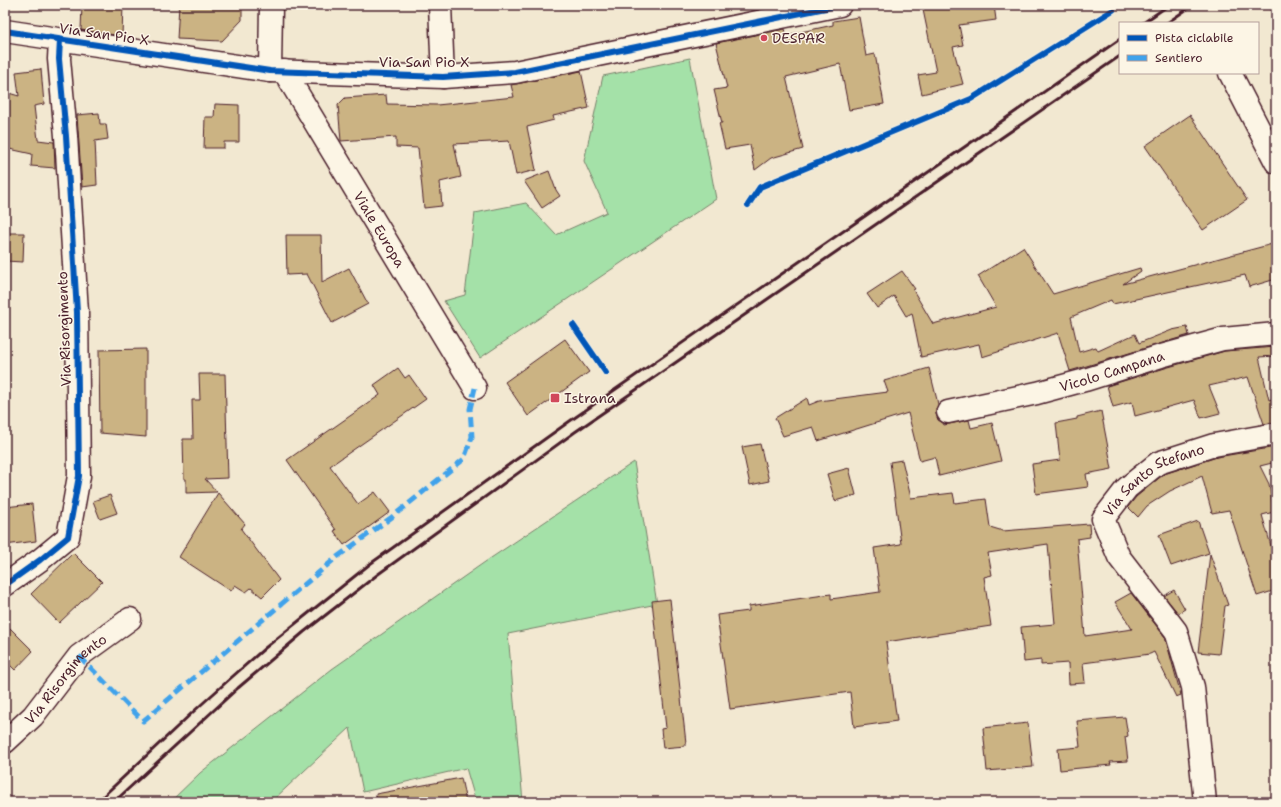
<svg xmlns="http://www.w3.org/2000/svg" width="1281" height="807" font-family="'Shantell Sans',sans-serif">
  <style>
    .green { fill: #a4e1a8; stroke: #77806a }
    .building { fill: #cbb383; stroke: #4a1f2b }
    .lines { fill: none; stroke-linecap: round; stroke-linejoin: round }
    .minor-casing { stroke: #4a1f2b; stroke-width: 25 }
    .minor { stroke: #fcf5e5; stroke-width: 22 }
    .rail { stroke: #4a1f2b; stroke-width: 3 }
    .quiet { stroke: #40a2eb; stroke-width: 5; stroke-dasharray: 10 5; stroke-linecap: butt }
    .cycleway-casing { stroke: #fcf5e5; stroke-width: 8 }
    .cycleway { stroke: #0057b8; stroke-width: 6 }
    .poi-dot { fill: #d1495b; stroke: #fcf5e5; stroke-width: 1.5 }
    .labels { text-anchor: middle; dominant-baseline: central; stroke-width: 3; stroke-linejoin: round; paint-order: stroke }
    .street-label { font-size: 14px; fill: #4a1f2b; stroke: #fcf5e5 }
    .poi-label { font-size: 14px; fill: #4a1f2b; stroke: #fcf5e5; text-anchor: start }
  </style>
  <rect width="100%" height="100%" fill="#f2e8d1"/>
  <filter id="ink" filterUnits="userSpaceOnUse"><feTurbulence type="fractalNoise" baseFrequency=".025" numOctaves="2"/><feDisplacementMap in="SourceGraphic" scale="8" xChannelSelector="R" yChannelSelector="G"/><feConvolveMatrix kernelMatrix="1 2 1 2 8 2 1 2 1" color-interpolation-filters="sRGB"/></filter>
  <g filter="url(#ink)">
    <g class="green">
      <polygon points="690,58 716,199 480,358 444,301 465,295 475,213 526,203 556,235 607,212 584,161 603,76"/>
      <polygon points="634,462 657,604 508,634 523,802 476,802 466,768 363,792 350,728 271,802 170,802 200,773 332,669 485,562"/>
    </g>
    <g class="building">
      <polygon points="82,5 123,5 122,36 81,30"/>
      <polygon points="179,5 242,5 242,20 222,41 177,39"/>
      <polygon points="922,5 994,5 996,20 959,25 963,45 953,47 963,84 922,94 918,75 936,72"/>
      <polygon points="859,17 866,56 875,54 884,104 849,110 840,64 786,77 803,149 771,158 755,170 750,145 725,149 719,123 722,123 714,90 727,88 716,43 785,29 787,35 833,25 833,21"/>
      <polygon points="41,69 44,104 34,106 38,140 54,142 55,168 31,166 32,154 5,148 5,136 8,117 5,117 5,92 19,96 16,72"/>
      <polygon points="581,71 589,108 553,116 554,120 527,127 536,170 516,175 509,141 454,144 461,177 440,182 442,206 424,208 418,148 396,147 396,137 341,141 338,105 345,98 386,95 387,104 437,105 514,97 511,85"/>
      <polygon points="215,104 239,105 239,142 224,142 224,148 204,148 205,117 214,117"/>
      <polygon points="99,113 100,124 106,124 108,139 95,141 97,185 82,187 77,115"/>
      <polygon points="1190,115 1247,200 1203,230 1145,146"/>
      <polygon points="549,171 556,190 560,196 542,208 524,181"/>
      <polygon points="5,233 24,233 23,262 5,261"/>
      <polygon points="286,235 321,235 322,282 349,268 368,304 332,323 307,274 287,275"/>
      <polygon points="1276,243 1276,279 1249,287 1245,275 1113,304 1111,300 1071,317 1079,352 1096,347 1098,351 1135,334 1139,343 1172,330 1187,327 1189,335 1070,371 1058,333 982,357 979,344 921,357 912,313 906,316 894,296 877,308 867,294 902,271 915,289 913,290 933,324 996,307 978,276 1023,247 1053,294 1140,268 1141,271 1123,284"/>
      <polygon points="565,339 589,372 528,416 505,382"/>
      <polygon points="1276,347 1276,356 1259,357 1269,400 1276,397 1276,422 1264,424 1248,377 1209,386 1220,413 1201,418 1194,400 1135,416 1132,402 1113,407 1107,386 1165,368 1225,351"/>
      <polygon points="146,349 146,437 100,433 99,350"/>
      <polygon points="398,368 405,378 409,375 426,399 330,466 358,504 375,492 390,512 344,545 334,531 336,530 287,460 380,395 374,385"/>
      <polygon points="929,368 938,404 936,409 936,414 938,420 943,423 944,425 969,420 971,428 992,423 1001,461 939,476 935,457 920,461 908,413 818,441 813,427 783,436 775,418 807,398 809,405 819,401 888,392 884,381"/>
      <polygon points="199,374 225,374 228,478 205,479 217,492 186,493 186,479 184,479 183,439 193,439 192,400 200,400"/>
      <polygon points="1101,411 1112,469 1086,474 1088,487 1036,494 1032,464 1060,460 1056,423 1077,419 1077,417"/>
      <polygon points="760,444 769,481 750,485 742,447"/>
      <polygon points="1276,447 1276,462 1260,466 1269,484 1274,512 1262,515 1272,549 1276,548 1276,590 1257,596 1229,510 1212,513 1202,476 1170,491 1147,506 1138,517 1128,507 1136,497 1164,474 1217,457"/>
      <polygon points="902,460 911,498 953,493 955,503 986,499 990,527 1003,531 1089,524 1090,537 1077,539 1085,636 1132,629 1115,602 1131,593 1165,637 1181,695 1176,697 1154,652 1150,654 1083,663 1085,683 1069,684 1068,663 1041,665 1041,660 1024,662 1021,627 1055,624 1048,544 988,553 992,575 984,577 991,626 886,642 897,721 854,727 850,692 730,709 717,615 749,611 749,606 831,594 831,599 880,592 874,548 901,544 890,462"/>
      <polygon points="849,468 856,495 835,501 827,474"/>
      <polygon points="218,493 245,524 241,529 279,580 262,597 251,588 246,592 235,585 231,591 179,557"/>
      <polygon points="110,495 117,513 100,519 93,501"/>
      <polygon points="32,504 36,541 5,545 5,507"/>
      <polygon points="1198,521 1209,553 1171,566 1159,535"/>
      <polygon points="73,553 102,582 59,623 31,594"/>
      <polygon points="1210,554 1228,605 1225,606 1219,654 1198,652"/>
      <polygon points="1174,590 1185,609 1178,613 1164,596"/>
      <polygon points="670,599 686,743 685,743 685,746 663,748 661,729 666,728 652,601"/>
      <polygon points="5,623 33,651 15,670 5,660"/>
      <polygon points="1125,717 1128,736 1125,737 1128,761 1110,762 1111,765 1060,770 1058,749 1080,747 1077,721"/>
      <polygon points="1028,723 1033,767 987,771 983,728"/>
      <polygon points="461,778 466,802 377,802 376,794"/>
    </g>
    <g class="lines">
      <g class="minor-casing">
        <g id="minor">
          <polyline points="440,5 443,77"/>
          <polyline points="5,31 270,71 443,77 515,72 840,5"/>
          <polyline points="270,71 271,5"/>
          <path id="s1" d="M284 71 475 388"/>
          <polyline points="1230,73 1276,162"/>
          <path id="s2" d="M948 412 1037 393 1085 380 1161 356 1223 339 1276 334"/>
          <polyline points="5,585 40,560 68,537 79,476 77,312 66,136 59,59 60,40"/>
          <path id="s3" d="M5 742 33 716 79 656 130 619"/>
          <path id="s4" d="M1205 802 1193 687 1176 631 1119 557 1103 519 1127 488 1158 463 1214 445 1276 434"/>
        </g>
      </g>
      <use href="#minor" class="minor"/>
      <g class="rail">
        <polyline points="1143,23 1169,5"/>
        <polyline points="1167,23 1193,5"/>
        <polyline points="97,802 193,712 232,677 265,648 370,564 570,421 1120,39"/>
        <polyline points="114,802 238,688 304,632 377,575 575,432 1120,56"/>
      </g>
      <polyline class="quiet" points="79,656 143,721 337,557 392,517 464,459 472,437 470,409 475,388"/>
      <g class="cycleway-casing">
        <g id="cycleway">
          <polyline points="5,31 270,71 443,77 515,72 840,5"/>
          <polyline points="748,205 760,187 971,99 1113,10"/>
          <polyline points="573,325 606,373"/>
          <polyline points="5,585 40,560 68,537 79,476 77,312 66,136 59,59 60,40"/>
        </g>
      </g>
      <use href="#cycleway" class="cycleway"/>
    </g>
  </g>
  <g class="poi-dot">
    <circle cx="764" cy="38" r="4"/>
    <rect x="550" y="393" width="10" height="10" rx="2"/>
  </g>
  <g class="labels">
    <g class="street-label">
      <text transform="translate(104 34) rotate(8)">Via San Pio X</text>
      <text x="424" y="62">Via San Pio X</text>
      <text stroke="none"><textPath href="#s1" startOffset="185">Viale Europa</textPath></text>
      <text transform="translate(64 329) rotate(-92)">Via Risorgimento</text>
      <text stroke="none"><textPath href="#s2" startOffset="169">Vicolo Campana</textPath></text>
      <text stroke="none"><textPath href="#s4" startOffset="375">Via Santo Stefano</textPath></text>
      <text stroke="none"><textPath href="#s3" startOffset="88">Via Risorgimento</textPath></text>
    </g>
    <g class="poi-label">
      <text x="772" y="38">DESPAR</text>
      <text x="564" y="398">Istrana</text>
    </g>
  </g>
  <rect width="1281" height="807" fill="none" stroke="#fcf5e5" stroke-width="20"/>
  <rect x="10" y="10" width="1261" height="787" fill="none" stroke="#4a1f2b" stroke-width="1.5" filter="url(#ink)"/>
  <rect x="1119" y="22" width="140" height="52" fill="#fcf5e5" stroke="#b59f9b"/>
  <rect x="1127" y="35" width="20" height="6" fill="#0057b8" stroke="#b59f9b"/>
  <text x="1155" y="42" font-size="12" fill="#4a1f2b">Pista ciclabile</text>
  <rect x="1127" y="55" width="20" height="6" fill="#40a2eb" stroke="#b59f9b"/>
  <text x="1155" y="62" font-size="12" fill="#4a1f2b">Sentiero</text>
</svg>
